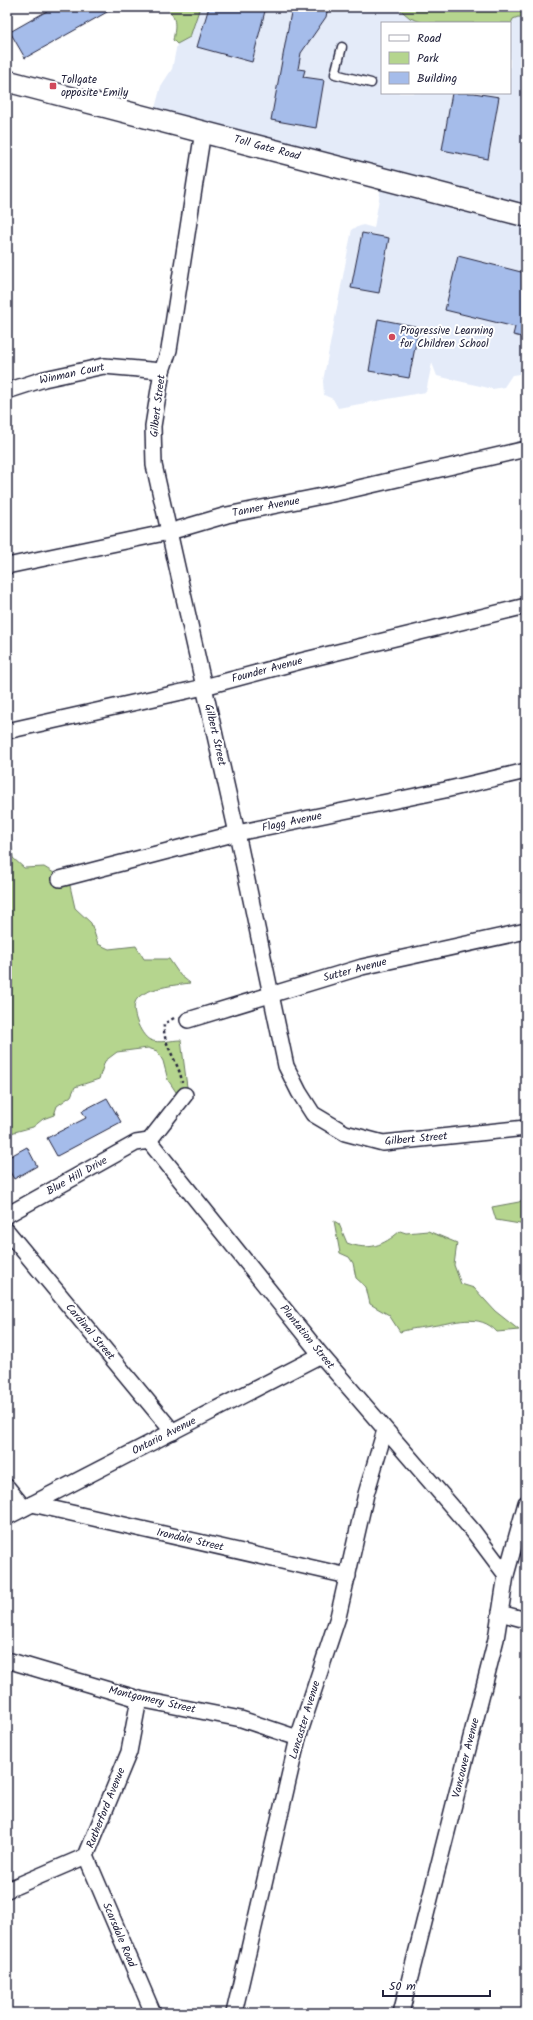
<svg xmlns="http://www.w3.org/2000/svg" width="533" height="2020" font-family="Kalam,sans-serif">
  <style>
    .built { fill: #e4ebf9 }
    .green { fill: #b5d58e; stroke: #6c7c64 }
    .building { fill: #a5bcea; stroke: #22223b }
    .lines { fill: none; stroke-linecap: round; stroke-linejoin: round }
    .service-casing { stroke: #22223b; stroke-width: 11 }
    .minor-casing { stroke: #22223b; stroke-width: 18 }
    .secondary-casing { stroke: #22223b; stroke-width: 24 }
    .path { stroke: #22223b; stroke-width: 2.5; stroke-dasharray: 3 3; stroke-linecap: butt }
    .service { stroke: #fff; stroke-width: 8 }
    .minor { stroke: #fff; stroke-width: 15 }
    .secondary { stroke: #fff; stroke-width: 21 }
    .poi-dot { fill: #d1495b; stroke: #fff; stroke-width: 1.5 }
    .labels { text-anchor: middle; dominant-baseline: central; stroke-width: 4; stroke-linejoin: round; paint-order: stroke }
    .poi-label { font-size: 11px; fill: #22223b; stroke: #fff; text-anchor: start }
    .street-label { font-size: 11px; fill: #22223b; stroke: #fff }
  </style>
  <rect width="100%" height="100%" fill="#fff"/>
  <filter id="ink" filterUnits="userSpaceOnUse"><feTurbulence type="fractalNoise" baseFrequency=".025" numOctaves="2"/><feDisplacementMap in="SourceGraphic" scale="8" xChannelSelector="R" yChannelSelector="G"/><feConvolveMatrix kernelMatrix="1 2 1 2 8 2 1 2 1" color-interpolation-filters="sRGB"/></filter>
  <g filter="url(#ink)">
    <polygon class="built" points="200,7 397,7 410,18 424,23 382,23 382,93 510,93 510,26 513,19 518,17 526,18 526,373 512,375 504,387 493,389 437,376 432,363 426,392 338,408 333,399 324,395 323,381 352,229 363,225 374,228 382,181 152,119 161,86 172,69 177,44 190,37"/>
    <g class="green">
      <path d="M165 7H200L190 37 177 44 173 40C176 26 177 16 165 7Z"/>
      <polygon points="397,7 526,7 526,18 518,17 513,19 510,26 510,23 424,23 410,18"/>
      <path d="M7 831H10L13 858 24 868 44 867 59 876 68 877 75 908 91 923 98 944 109 949 136 946 144 959H169L180 975 190 983C176 985 145 988 137 999 129 1008 140 1035 150 1040 159 1044 171 1040 181 1040L187 1087 185 1095 180 1098 168 1080 163 1061 157 1051 148 1048 117 1052 105 1061 99 1079 75 1087 71 1096 57 1106 54 1115 43 1119 33 1127 7 1134Z"/>
      <polygon points="526,1197 526,1225 496,1220 492,1207 519,1202"/>
      <path d="M334 1221 339 1224 347 1243C369 1251 383 1246 400 1231L406 1233 428 1231 457 1243 454 1265 461 1284 474 1288 495 1311 519 1330 497 1332C479 1312 454 1323 431 1326 420 1328 412 1328 400 1332L389 1315 370 1304 366 1287 356 1278 353 1263 349 1257 340 1253Z"/>
    </g>
    <g class="building">
      <polygon points="54,7 116,7 25,58 10,32"/>
      <polygon points="209,7 231,7 243,10 244,7 266,7 252,62 197,47"/>
      <polygon points="292,7 328,7 326,17 301,53 298,69 305,70 303,77 324,80 316,128 271,120"/>
      <polygon points="452,93 474,93 499,97 488,159 442,150"/>
      <polygon points="362,233 389,238 379,293 351,288"/>
      <polygon points="458,256 525,273 523,279 526,280 526,338 513,335 515,327 445,310"/>
      <polygon points="378,319 419,327 409,378 369,371"/>
      <polygon points="107,1098 121,1122 57,1156 47,1138 86,1118 82,1111"/>
      <polygon points="27,1147 37,1166 14,1179 7,1167 7,1158"/>
    </g>
    <g class="lines">
      <g class="service-casing">
        <polyline id="service" points="342,47 335,74 371,83"/>
      </g>
      <g class="minor-casing">
        <g id="minor">
          <polyline points="203,131 169,350 162,371 153,426 154,465 237,833 286,1066 299,1092 313,1114 345,1133 383,1143 526,1128"/>
          <polyline points="7,391 44,379 104,366 162,371"/>
          <polyline points="7,566 169,532 227,515 337,493 526,449"/>
          <polyline points="7,731 204,687 301,661 526,606"/>
          <polyline points="60,879 237,833 445,790 526,771"/>
          <polyline points="188,1020 362,967 526,931"/>
          <polyline points="149,1141 321,1355 473,1531 506,1575"/>
          <polyline points="149,1141 185,1095"/>
          <polyline points="7,1215 136,1143 149,1141"/>
          <polyline points="7,1231 173,1432"/>
          <polyline points="7,1487 24,1508"/>
          <polyline points="32,1504 348,1576"/>
          <polyline points="7,1517 321,1355"/>
          <polyline points="500,1613 526,1620"/>
          <polyline points="7,1660 139,1699 241,1719 298,1738"/>
          <polyline points="86,1856 153,2013"/>
          <polyline points="7,1890 86,1856 129,1752 139,1699"/>
          <polyline points="234,2013 298,1738 338,1617 366,1494 385,1430"/>
          <polyline points="401,2013 496,1639 506,1575 526,1503"/>
        </g>
      </g>
      <g class="secondary-casing">
        <polyline id="secondary" points="7,81 526,216"/>
      </g>
      <path class="path" d="M174 1018 164 1024C162 1045 179 1061 182 1082"/>
      <use href="#service" class="service"/>
      <use href="#minor" class="minor"/>
      <use href="#secondary" class="secondary"/>
    </g>
  </g>
  <g class="poi-dot">
    <rect x="49" y="82" width="8" height="8" rx="2"/>
    <circle cx="392" cy="337" r="4"/>
  </g>
  <g class="labels">
    <g class="poi-label">
      <text x="61" y="80">Tollgate<tspan x="61" dy="13">opposite Emily</tspan></text>
      <text x="400" y="331">Progressive Learning<tspan x="400" dy="13">for Children School</tspan></text>
    </g>
    <g class="street-label">
      <text transform="translate(267 148) rotate(15)">Toll Gate Road</text>
      <text transform="translate(72 374) rotate(-12)">Winman Court</text>
      <text transform="translate(158 406) rotate(-83)">Gilbert Street</text>
      <text transform="translate(266 507) rotate(-11)">Tanner Avenue</text>
      <text transform="translate(267 670) rotate(-15)">Founder Avenue</text>
      <text transform="translate(215 735) rotate(77)">Gilbert Street</text>
      <text transform="translate(292 822) rotate(-12)">Flagg Avenue</text>
      <text transform="translate(355 970) rotate(-15)">Sutter Avenue</text>
      <text transform="translate(416 1139) rotate(-5)">Gilbert Street</text>
      <text transform="translate(77 1176) rotate(-29)">Blue Hill Drive</text>
      <text transform="translate(90 1332) rotate(50)">Cardinal Street</text>
      <text transform="translate(307 1337) rotate(51)">Plantation Street</text>
      <text transform="translate(164 1436) rotate(-27)">Ontario Avenue</text>
      <text transform="translate(190 1540) rotate(13)">Irondale Street</text>
      <text transform="translate(152 1700) rotate(13)">Montgomery Street</text>
      <text transform="translate(305 1720) rotate(-73)">Lancaster Avenue</text>
      <text transform="translate(466 1758) rotate(-76)">Vancouver Avenue</text>
      <text transform="translate(106 1808) rotate(-68)">Rutherford Avenue</text>
      <text transform="translate(119 1935) rotate(67)">Scarsdale Road</text>
    </g>
  </g>
  <rect width="533" height="2020" fill="none" stroke="#fff" stroke-width="24"/>
  <rect x="12" y="12" width="509" height="1996" fill="none" stroke="#22223b" stroke-width="1.5" filter="url(#ink)"/>
  <rect x="381" y="22" width="130" height="72" fill="#ffffff" stroke="#a7a7b1"/>
  <rect x="389" y="35" width="20" height="6" fill="#ffffff" stroke="#a7a7b1"/>
  <text x="417" y="42" font-size="12" fill="#22223b">Road</text>
  <rect x="389" y="52" width="20" height="12" fill="#b5d58e" stroke="#a7a7b1"/>
  <text x="417" y="62" font-size="12" fill="#22223b">Park</text>
  <rect x="389" y="72" width="20" height="12" fill="#a5bcea" stroke="#a7a7b1"/>
  <text x="417" y="82" font-size="12" fill="#22223b">Building</text>
  <path d="M383 1990v6h107v-6" fill="none" stroke="#22223b" stroke-width="2"/>
  <text x="389" y="1990" font-size="12" fill="#22223b" stroke="#ffffff" stroke-width="3" paint-order="stroke">50 m</text>
</svg>
